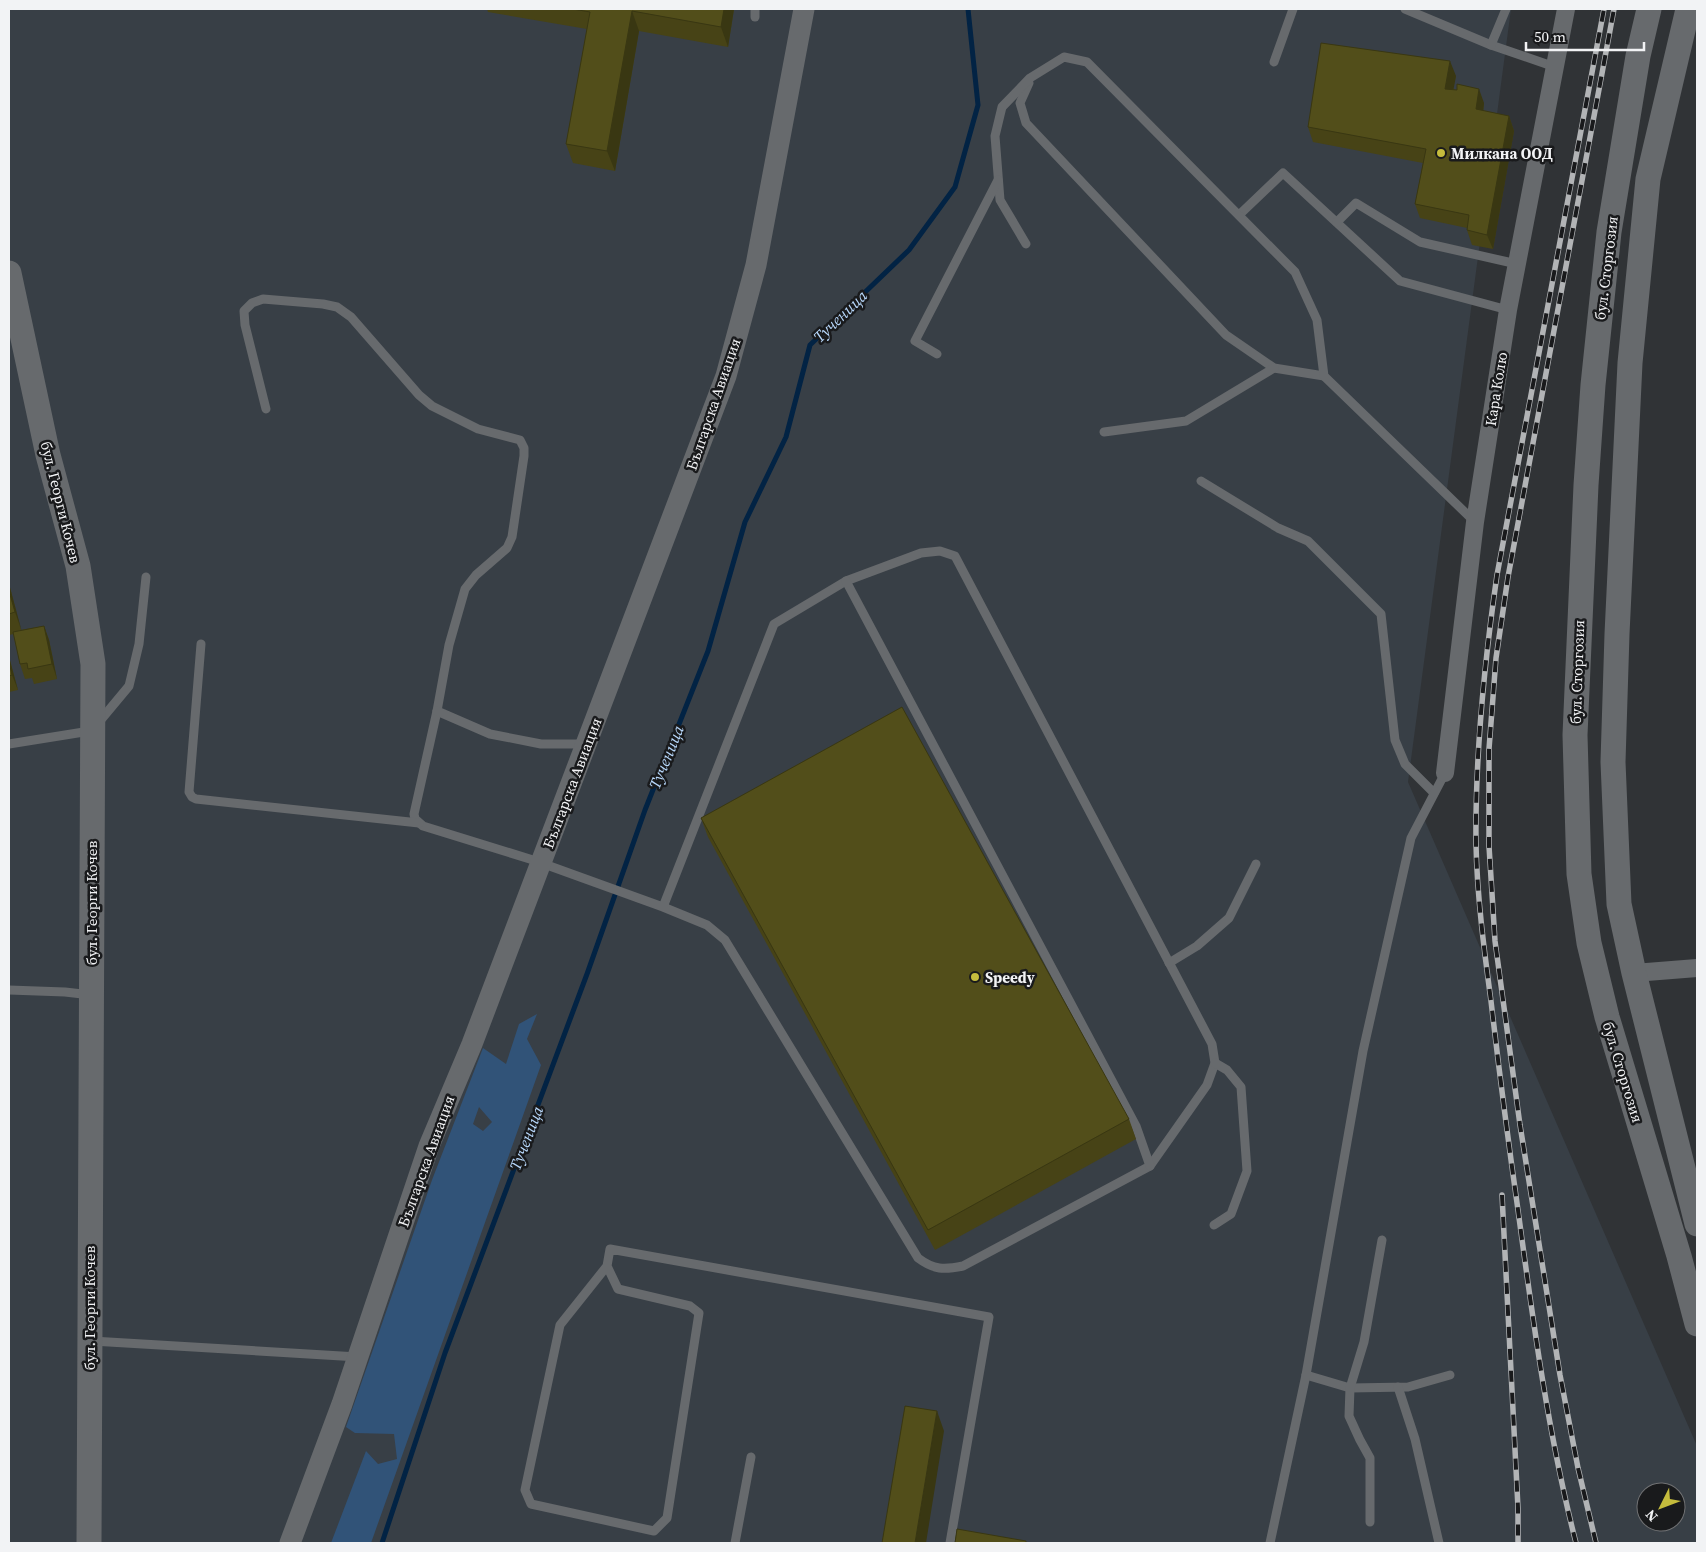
<svg xmlns="http://www.w3.org/2000/svg" width="1706" height="1552" font-family="'Source Serif 4',serif">
  <style>
    .built { fill: #383f46; fill-rule: evenodd }
    .green { fill: #315378; fill-rule: evenodd }
    .lines { fill: none; stroke-linecap: round; stroke-linejoin: round }
    .stream { stroke: #022344; stroke-width: 5 }
    .service { stroke: #676a6d; stroke-width: 9 }
    .minor { stroke: #676a6d; stroke-width: 18 }
    .tertiary { stroke: #676a6d; stroke-width: 21 }
    .secondary { stroke: #676a6d; stroke-width: 25 }
    .rail-casing { stroke: #b2b4b6; stroke-width: 5.5 }
    .rail { stroke: #191a1c; stroke-width: 4; stroke-dasharray: 11; stroke-linecap: butt }
    .wall { fill: #474316 }
    .shaded-wall { fill: #393712 }
    .building { fill: #524e1a; stroke: #393712 }
    .poi-dot { fill: #c5bc3d; stroke: #191a1c; stroke-width: 2 }
    .labels { text-anchor: middle; dominant-baseline: central; stroke-width: 5; stroke-linejoin: round; paint-order: stroke }
    .poi-label { font-size: 15px; font-weight: bold; fill: #f2f3f5; stroke: #191a1c; text-anchor: start }
    .street-label { font-size: 15px; fill: #f2f3f5; stroke: #191a1c }
    .water-label { font-size: 16px; font-style: italic; fill: #b7d7fa; stroke: #191a1c }
  </style>
  <rect width="100%" height="100%" fill="#303336"/>
  <path class="built" d="M9 9H1511L1408 782 1697 1446V1543H9ZM1646 1492H1676V1522H1646Z"/>
  <path class="green" d="M537 1014 527 1039 541 1065 371 1543H331L366 1451 378 1464 397 1459 394 1434 355 1433 346 1427 432 1180 483 1048 506 1064 519 1024ZM479 1107 492 1122 483 1131 473 1124Z"/>
  <g class="lines">
    <polyline class="stream" points="382,1543 445,1353 587,974 645,810 708,651 745,522 786,437 810,345 909,250 955,187 978,105 968,9"/>
    <g class="service">
      <polyline points="1405,9 1491,45 1555,67"/>
      <polyline points="755,17 755,9"/>
      <polyline points="1491,45 1506,9"/>
      <polyline points="1274,62 1293,9"/>
      <polyline points="1029,83 1020,103 1026,123 1226,335 1274,368 1324,376"/>
      <polyline points="1239,215 1283,173 1400,281 1508,310"/>
      <polyline points="1337,222 1356,203 1420,242 1517,264"/>
      <polyline points="1026,244 1000,200 995,136 1002,107 1030,78 1064,57 1087,62 1295,272 1317,320 1324,376 1475,522"/>
      <polyline points="937,354 915,341 998,180"/>
      <path d="M266 409 245 325 244 311 252 303 263 299 323 304 337 307 351 317 419 395 432 406 478 429 520 440 524 448V456L512 537 507 548 476 575 465 589 449 645 437 711 414 814 415 819 423 826 533 860 663 907 707 925 725 940 918 1258C934 1270 944 1270 963 1266L1150 1166 1207 1085 1215 1063 1212 1044 955 556 940 551 921 553 846 581 774 624 663 907"/>
      <polyline points="1104,432 1186,421 1274,368"/>
      <polyline points="1201,481 1278,528 1308,541 1381,614 1395,740 1405,764 1434,793"/>
      <polyline points="846,581 1136,1126 1150,1166"/>
      <polyline points="201,644 189,792 192,797 196,799 419,823"/>
      <polyline points="437,711 490,734 541,744 587,744"/>
      <polyline points="99,722 129,686 139,644 146,577"/>
      <polyline points="9,744 90,731"/>
      <polyline points="1169,963 1197,946 1229,918 1256,864"/>
      <polyline points="9,990 65,992 91,995"/>
      <polyline points="1214,1225 1231,1214 1247,1171 1241,1087 1227,1070 1215,1063"/>
      <polyline points="607,1266 560,1325 525,1490 531,1504 654,1531 667,1518 699,1313 690,1306 618,1289 607,1266 610,1249 989,1317 950,1543"/>
      <polyline points="92,1341 358,1357"/>
      <polyline points="1306,1375 1350,1388 1408,1387 1450,1375"/>
      <polyline points="1398,1387 1415,1439 1439,1543"/>
      <polyline points="1370,1522 1370,1458 1360,1440 1349,1416 1350,1388 1364,1342 1382,1240"/>
      <polyline points="735,1543 751,1457"/>
      <polyline points="1270,1543 1306,1375 1363,1051 1411,838 1445,773"/>
    </g>
    <g class="minor">
      <polyline points="1445,773 1475,522 1508,310 1566,9"/>
      <polyline points="1634,973 1697,968"/>
    </g>
    <polyline class="tertiary" points="290,1543 342,1404 429,1146 472,1044 726,376 756,265 804,9"/>
    <g class="secondary">
      <polyline points="1649,9 1638,56 1609,232 1593,385 1586,485 1575,735 1579,874 1589,943 1607,1017 1679,1256 1697,1324"/>
      <polyline points="1688,9 1648,179 1630,363 1617,634 1613,762 1619,904 1634,973 1697,1224"/>
      <polyline points="9,273 48,455 78,566 93,664 89,1543"/>
    </g>
    <g class="rail-casing">
      <g id="rail">
        <polyline points="1502,1195 1518,1508 1518,1543"/>
        <path d="M1576 1543C1548 1434 1533 1321 1518 1210 1508 1140 1499 1070 1491 1001 1484 949 1477 896 1476 844 1475 754 1484 665 1497 575L1604 9"/>
        <polyline points="1596,1543 1578,1468 1560,1375 1520,1125 1495,941 1489,846 1489,749 1496,658 1508,577 1614,9"/>
      </g>
    </g>
    <use href="#rail" class="rail"/>
  </g>
  <g class="wall">
    <polygon points="487,9 734,9 728,47 639,31 615,171 573,163 566,144 587,29 488,12"/>
    <polygon points="1456,76 1453,89 1484,103 1483,111 1509,116 1514,131 1493,249 1472,245 1467,230 1467,228 1420,218 1415,204 1423,163 1313,142 1308,127"/>
    <polygon points="9,584 21,630 44,626 49,640 57,679 34,684 32,678 25,679 20,664 14,634 9,635"/>
    <polygon points="9,657 18,690 9,692"/>
    <polygon points="701,818 1129,1119 1136,1139 935,1250 708,837"/>
  </g>
  <g class="shaded-wall">
    <polygon points="724,9 734,9 728,47 721,27"/>
    <polygon points="632,11 639,31 615,171 607,151"/>
    <polygon points="1450,61 1456,76 1451,103 1445,89"/>
    <polygon points="1479,89 1484,103 1482,124 1476,109"/>
    <polygon points="1509,116 1514,131 1493,249 1487,235"/>
    <polygon points="9,584 22,632 15,612 9,591"/>
    <polygon points="44,626 49,640 57,679 52,664"/>
    <polygon points="9,657 18,690 12,675 9,662"/>
    <polygon points="937,1411 944,1431 926,1543 915,1543"/>
  </g>
  <g class="building">
    <polygon points="573,9 724,9 721,27 632,11 607,151 566,144 590,12"/>
    <polygon points="1321,43 1450,61 1445,89 1457,90 1457,84 1479,89 1476,109 1509,116 1487,235 1467,230 1469,215 1415,204 1426,149 1308,127"/>
    <polygon points="9,591 15,612 9,614"/>
    <polygon points="44,626 52,664 28,669 27,663 20,664 13,632"/>
    <polygon points="9,662 12,675 9,676"/>
    <polygon points="902,707 1129,1119 928,1230 701,818"/>
    <polygon points="905,1406 937,1411 915,1543 882,1543"/>
    <polygon points="957,1529 1026,1541 1026,1543 955,1543"/>
  </g>
  <g class="poi-dot">
    <circle cx="1441" cy="153" r="5"/>
    <circle cx="975" cy="977" r="5"/>
  </g>
  <g class="labels">
    <g class="poi-label">
      <text x="1451" y="153">Милкана OOД</text>
      <text x="985" y="977">Speedy</text>
    </g>
    <g class="street-label">
      <text transform="translate(1606 268) rotate(-83)">бул. Сторгозия</text>
      <text transform="translate(1496 389) rotate(-81)">Кара Колю</text>
      <text transform="translate(713 404) rotate(-71)">Българска Авиация</text>
      <text transform="translate(61 502) rotate(76)">бул. Георги Кочев</text>
      <text transform="translate(1577 672) rotate(-88)">бул. Сторгозия</text>
      <text transform="translate(572 783) rotate(-69)">Българска Авиация</text>
      <text transform="translate(91 903) rotate(-90)">бул. Георги Кочев</text>
      <text transform="translate(1623 1072) rotate(73)">бул. Сторгозия</text>
      <text transform="translate(426 1161) rotate(-70)">Българска Авиация</text>
      <text transform="translate(89 1308) rotate(-90)">бул. Георги Кочев</text>
    </g>
    <g class="water-label">
      <text transform="translate(840 316) rotate(-44)">Тученица</text>
      <text transform="translate(666 757) rotate(-68)">Тученица</text>
      <text transform="translate(526 1138) rotate(-69)">Тученица</text>
    </g>
  </g>
  <rect width="1706" height="1552" fill="none" stroke="#f2f3f5" stroke-width="20"/>
  <g transform="translate(1661 1507) rotate(228)"><circle r="24" fill="#191a1c" stroke="#707173"/>
  <path d="M0-4L9 19L0 12L-9 19Z" fill="#c5bc3d"/>
  <text y="-8" font-size="14" font-weight="bold" text-anchor="middle" fill="#f2f3f5">N</text>
  </g>
  <path d="M1526 42v8h118v-8" fill="none" stroke="#f2f3f5" stroke-width="2.5"/>
  <text x="1534" y="42" font-size="15" fill="#f2f3f5" stroke="#191a1c" stroke-width="4" paint-order="stroke">50 m</text>
</svg>
